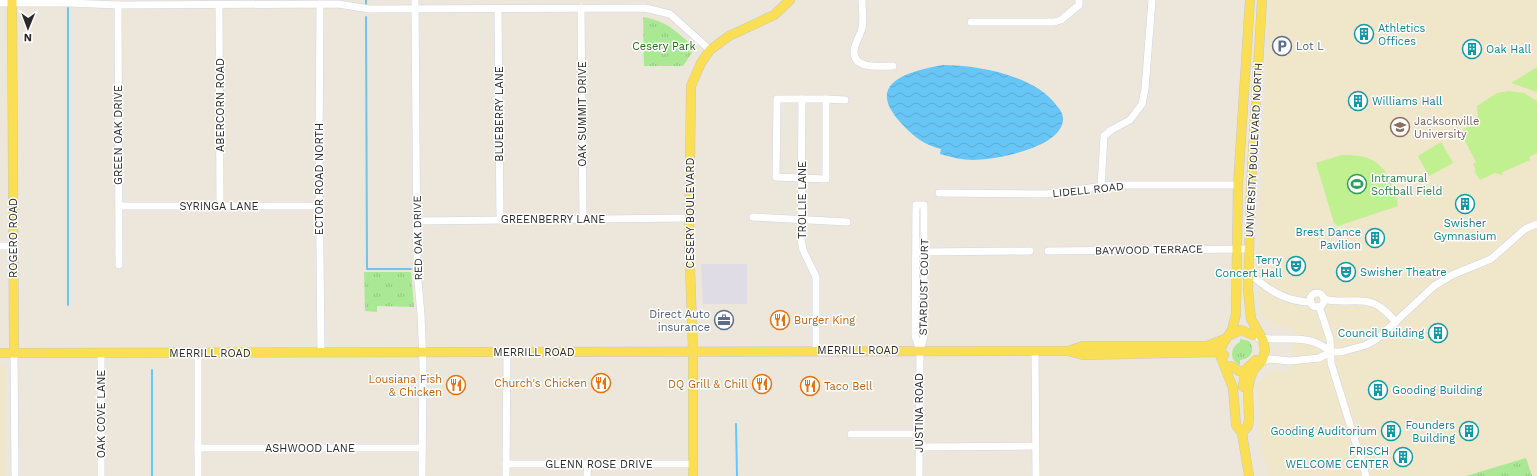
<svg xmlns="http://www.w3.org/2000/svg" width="1537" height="476" font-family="'Work Sans',sans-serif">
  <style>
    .industrial { fill: #dfdce5 }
    .education { fill: #f0e6c9 }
    .grass { fill: url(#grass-tufts) }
    .pitch { fill: #c0f08f }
    .water { fill: url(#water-waves) }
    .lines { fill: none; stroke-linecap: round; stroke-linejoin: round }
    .stream { stroke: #67c6f6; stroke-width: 2 }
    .minor-casing { stroke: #d0d3e4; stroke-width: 8 }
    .major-casing { stroke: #c8c8c8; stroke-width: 10 }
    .minor { stroke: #fff; stroke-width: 7 }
    .major { stroke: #fadf54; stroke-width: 9 }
    .labels { text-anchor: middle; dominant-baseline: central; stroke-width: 3; stroke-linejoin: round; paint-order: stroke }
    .culture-label { font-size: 11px; fill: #0d838f; stroke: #fff; text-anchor: end }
    .park-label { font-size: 11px; fill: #216c15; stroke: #fff }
    .service-label { font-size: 11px; fill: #4e5e75; stroke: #fff; text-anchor: start }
    .street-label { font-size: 11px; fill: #2a2a2a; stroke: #fff }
    .education-label { font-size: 11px; fill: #785e54; stroke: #fff; text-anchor: start }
    .leisure-label { font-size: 11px; fill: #27864d; stroke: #fff; text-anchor: start }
    .food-label { font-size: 11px; fill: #c56008; stroke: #fff; text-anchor: end }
  </style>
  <defs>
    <pattern id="grass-tufts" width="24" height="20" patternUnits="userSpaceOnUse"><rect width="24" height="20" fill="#aae894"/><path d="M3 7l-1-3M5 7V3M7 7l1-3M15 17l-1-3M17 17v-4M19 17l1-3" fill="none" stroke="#92c780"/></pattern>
    <pattern id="water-waves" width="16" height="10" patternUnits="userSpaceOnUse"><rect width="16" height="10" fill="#67c6f6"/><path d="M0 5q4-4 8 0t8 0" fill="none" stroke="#5aaad3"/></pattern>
  </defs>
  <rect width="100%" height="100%" fill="#ede7db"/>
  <polygon class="industrial" points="701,264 747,264 747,304 703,304"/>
  <g class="education">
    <polygon points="1269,0 1537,0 1537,476 1268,476 1261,447 1257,384 1272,371 1290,372 1293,334 1292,327 1275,326 1259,312 1258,254"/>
    <polygon points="0,365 6,367 6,476 0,476"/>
  </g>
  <g class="grass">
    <path d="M643 17C667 21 677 32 695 48L683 66H644Z"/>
    <polygon points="364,272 411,272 414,307 377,306 377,312 365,311"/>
    <path d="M1240 339 1249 341C1256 350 1251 359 1240 360V365C1229 360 1230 347 1240 342Z"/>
    <polygon points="1526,458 1532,476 1466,476"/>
  </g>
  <g class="pitch">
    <polygon points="1537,67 1537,92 1511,83"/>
    <polygon points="1509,91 1524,93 1537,101 1537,153 1529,157 1530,160 1503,172 1502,175 1495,173 1480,180 1474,171 1476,170 1473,164 1476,162 1460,131 1478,122 1477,106 1497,93"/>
    <polygon points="1441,142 1453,163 1429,176 1418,156"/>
    <path d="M1342 155C1350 155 1359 155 1367 158 1386 164 1396 188 1398 206L1338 226 1334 223 1316 163Z"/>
  </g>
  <path class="water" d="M943 65C979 65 1036 76 1057 106 1061 111 1063 114 1063 120 1061 148 995 160 973 160 962 160 951 157 940 154L941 149C924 145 913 136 901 123 863 82 910 71 943 65Z"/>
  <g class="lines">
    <g class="stream">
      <polyline points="366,0 366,4"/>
      <polyline points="366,17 367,269 411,269"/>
      <polyline points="68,305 68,8"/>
      <polyline points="736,424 737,476"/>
      <polyline points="152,476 152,370"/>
    </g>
    <g class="minor-casing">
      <g id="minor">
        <polyline points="415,0 417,269 421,315 423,364 422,476"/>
        <path d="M862 0C862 9 864 19 862 28 860 36 854 44 854 52 854 70 881 66 893 66"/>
        <polyline points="0,3 68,3 118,5 338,4 369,9 645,8 670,14 710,50"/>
        <polyline points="320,4 319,153 321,353"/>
        <polyline points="118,5 119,265"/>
        <polyline points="219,5 220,206"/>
        <polyline points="581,8 583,219"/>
        <polyline points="498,9 500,220"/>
        <polyline points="971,22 1054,22 1061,20 1079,5 1079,0"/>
        <polygon points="777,99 826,99 826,179 776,177"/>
        <polyline points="802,99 801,240 803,250 816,277 816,350"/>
        <polyline points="826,99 845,100"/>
        <polyline points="1101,186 1104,136 1111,130 1130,120 1142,104 1145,89 1152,0"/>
        <polyline points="939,193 1046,194 1111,185 1238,185"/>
        <polyline points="119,206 320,206"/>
        <polyline points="753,217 847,222"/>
        <polyline points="417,221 689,218"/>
        <polyline points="0,246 13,246"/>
        <polyline points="1048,251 1249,249"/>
        <polyline points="920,252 1030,251"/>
        <path d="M1248 272C1267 289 1285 302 1311 302"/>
        <circle cx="1317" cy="300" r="7"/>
        <path d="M1324 299C1341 305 1364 295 1380 307 1386 311 1391 317 1396 322"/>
        <polyline points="1319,306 1330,339 1331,363 1366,476"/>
        <path d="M1259 338C1286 342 1307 332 1331 352"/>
        <polyline points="1035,351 1036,476"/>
        <polyline points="14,353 15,476"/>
        <polyline points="101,353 101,476"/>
        <polyline points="198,353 198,476"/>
        <polyline points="1261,362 1270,359 1290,361 1319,358 1331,352 1341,352 1366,345 1377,339 1434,286 1452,275 1491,259 1525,229 1537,224"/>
        <polyline points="851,434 919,434"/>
        <polyline points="919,447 1035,446"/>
        <polyline points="198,448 422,448"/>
        <polyline points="506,464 692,464"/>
        <polyline points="506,476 507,352"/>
        <polyline points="587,476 588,464"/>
        <polyline points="919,476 920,351 924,336 924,205 916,205 915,336 920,351"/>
      </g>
    </g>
    <g class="major-casing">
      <g id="major">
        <polyline points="12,0 14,353"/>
        <polyline points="1230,335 1241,330 1253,335"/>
        <polyline points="1068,351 1083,355 1216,352 1224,355"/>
        <polyline points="0,353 1068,351 1083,346 1207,346 1225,339"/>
        <polyline points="1231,366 1239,371 1250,371"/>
        <polyline points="1243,387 1245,370 1256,360"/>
        <polyline points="1242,433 1248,426 1249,419 1248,390 1250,379 1254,369 1262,361 1265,350 1263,340 1251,319 1248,290 1251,186 1262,0"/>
        <polyline points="693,476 693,351 689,238 691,86 701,63 710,50 729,36 774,15 790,0"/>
        <polyline points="1249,476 1242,433 1236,425 1233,388 1220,355 1222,345 1232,330 1236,314 1238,185 1250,0"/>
      </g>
    </g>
    <use href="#minor" class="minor"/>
    <use href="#major" class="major"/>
  </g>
  <defs>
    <g id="building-ring" transform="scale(1)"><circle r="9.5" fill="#fff" stroke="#0f9aa8" stroke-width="1.5"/><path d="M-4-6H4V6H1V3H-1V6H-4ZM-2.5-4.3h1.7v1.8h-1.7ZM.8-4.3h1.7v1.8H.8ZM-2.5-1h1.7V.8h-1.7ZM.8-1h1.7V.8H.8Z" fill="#0f9aa8"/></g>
    <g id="parking-ring" transform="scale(1)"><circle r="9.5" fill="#fff" stroke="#5c6f8a" stroke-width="1.5"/><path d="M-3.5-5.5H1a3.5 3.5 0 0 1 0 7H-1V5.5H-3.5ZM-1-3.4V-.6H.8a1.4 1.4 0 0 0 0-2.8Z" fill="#5c6f8a"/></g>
    <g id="university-ring" transform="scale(1)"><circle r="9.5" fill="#fff" stroke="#8d6e63" stroke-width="1.5"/><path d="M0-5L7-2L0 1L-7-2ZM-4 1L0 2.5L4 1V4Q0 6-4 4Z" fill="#8d6e63"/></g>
    <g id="stadium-ring" transform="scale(1)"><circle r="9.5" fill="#fff" stroke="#2e9e5b" stroke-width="1.5"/><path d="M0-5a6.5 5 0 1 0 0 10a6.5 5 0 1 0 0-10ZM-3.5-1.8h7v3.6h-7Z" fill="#2e9e5b"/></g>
    <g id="theatre-ring" transform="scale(1)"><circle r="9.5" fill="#fff" stroke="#0f9aa8" stroke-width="1.5"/><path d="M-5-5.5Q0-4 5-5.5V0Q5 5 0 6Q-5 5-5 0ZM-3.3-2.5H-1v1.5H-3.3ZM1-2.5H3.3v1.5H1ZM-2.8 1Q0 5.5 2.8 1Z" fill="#0f9aa8"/></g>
    <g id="office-ring" transform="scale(1)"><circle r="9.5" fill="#fff" stroke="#5c6f8a" stroke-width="1.5"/><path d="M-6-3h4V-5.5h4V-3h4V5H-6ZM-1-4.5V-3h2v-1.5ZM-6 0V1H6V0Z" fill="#5c6f8a"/></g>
    <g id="restaurant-ring" transform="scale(1)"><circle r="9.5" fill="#fff" stroke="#e8710a" stroke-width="1.5"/><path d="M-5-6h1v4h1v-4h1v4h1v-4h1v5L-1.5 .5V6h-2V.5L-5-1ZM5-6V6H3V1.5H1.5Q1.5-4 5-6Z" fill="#e8710a"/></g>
  </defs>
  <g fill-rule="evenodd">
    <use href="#building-ring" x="1364" y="34"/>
    <use href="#parking-ring" x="1282" y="46"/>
    <use href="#building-ring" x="1472" y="49"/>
    <use href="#building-ring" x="1358" y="101"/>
    <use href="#university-ring" x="1400" y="127"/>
    <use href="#stadium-ring" x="1357" y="184"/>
    <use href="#building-ring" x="1465" y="204"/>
    <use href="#building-ring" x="1375" y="238"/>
    <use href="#theatre-ring" x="1296" y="266"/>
    <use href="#theatre-ring" x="1346" y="272"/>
    <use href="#office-ring" x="724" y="320"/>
    <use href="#restaurant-ring" x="780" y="320"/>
    <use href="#building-ring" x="1438" y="333"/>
    <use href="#restaurant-ring" x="601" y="383"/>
    <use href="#restaurant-ring" x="762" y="384"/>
    <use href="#restaurant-ring" x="456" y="385"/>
    <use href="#restaurant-ring" x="810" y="386"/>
    <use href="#building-ring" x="1378" y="390"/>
    <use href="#building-ring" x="1391" y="431"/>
    <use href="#building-ring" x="1469" y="431"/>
    <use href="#building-ring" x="1403" y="457"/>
  </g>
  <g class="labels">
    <g class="culture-label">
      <text x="1378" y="28" text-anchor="start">Athletics<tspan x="1378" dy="13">Offices</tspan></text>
      <text x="1486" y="49" text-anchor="start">Oak Hall</text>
      <text x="1372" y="101" text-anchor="start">Williams Hall</text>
      <text x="1465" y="223" text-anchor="middle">Swisher<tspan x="1465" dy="13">Gymnasium</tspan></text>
      <text x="1361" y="232">Brest Dance<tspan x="1361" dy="13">Pavilion</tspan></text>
      <text x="1282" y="260">Terry<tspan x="1282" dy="13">Concert Hall</tspan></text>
      <text x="1360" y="272" text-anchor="start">Swisher Theatre</text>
      <text x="1424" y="333">Council Building</text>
      <text x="1392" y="390" text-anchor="start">Gooding Building</text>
      <text x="1455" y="425">Founders<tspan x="1455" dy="13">Building</tspan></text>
      <text x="1377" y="431">Gooding Auditorium</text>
      <text x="1389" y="451">FRISCH<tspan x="1389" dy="13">WELCOME CENTER</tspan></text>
    </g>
    <g class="park-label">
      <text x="664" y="46">Cesery Park</text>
    </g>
    <g class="service-label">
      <text x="1296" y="46">Lot L</text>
      <text x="710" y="314" text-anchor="end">Direct Auto<tspan x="710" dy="13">insurance</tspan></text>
    </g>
    <g class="street-label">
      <text transform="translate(220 105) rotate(-90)">ABERCORN ROAD</text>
      <text transform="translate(499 114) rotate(-90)">BLUEBERRY LANE</text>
      <text transform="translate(582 114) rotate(-90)">OAK SUMMIT DRIVE</text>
      <text transform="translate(118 135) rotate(-90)">GREEN OAK DRIVE</text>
      <text transform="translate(1254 150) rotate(-87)">UNIVERSITY BOULEVARD NORTH</text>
      <text transform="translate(319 179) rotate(-90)">ECTOR ROAD NORTH</text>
      <text transform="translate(1088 190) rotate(-6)">LIDELL ROAD</text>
      <text transform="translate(802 200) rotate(-90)">TROLLIE LANE</text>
      <text x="219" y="206">SYRINGA LANE</text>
      <text transform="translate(690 213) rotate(-90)">CESERY BOULEVARD</text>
      <text x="553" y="219">GREENBERRY LANE</text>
      <text transform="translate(13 238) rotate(-90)">ROGERO ROAD</text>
      <text transform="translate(418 238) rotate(-91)">RED OAK DRIVE</text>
      <text transform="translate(1149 250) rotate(-1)">BAYWOOD TERRACE</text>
      <text transform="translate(924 287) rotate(-89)">STARDUST COURT</text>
      <text x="858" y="350">MERRILL ROAD</text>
      <text x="534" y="352">MERRILL ROAD</text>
      <text x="210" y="353">MERRILL ROAD</text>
      <text transform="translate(919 413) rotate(-90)">JUSTINA ROAD</text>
      <text transform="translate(101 414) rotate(-90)">OAK COVE LANE</text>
      <text x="310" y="448">ASHWOOD LANE</text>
      <text x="599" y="464">GLENN ROSE DRIVE</text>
    </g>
    <g class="education-label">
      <text x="1414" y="121">Jacksonville<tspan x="1414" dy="13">University</tspan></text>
    </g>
    <g class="leisure-label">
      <text x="1371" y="178">Intramural<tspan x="1371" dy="13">Softball Field</tspan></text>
    </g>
    <g class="food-label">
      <text x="794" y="320" text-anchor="start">Burger King</text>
      <text x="442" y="379">Lousiana Fish<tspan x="442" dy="13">&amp; Chicken</tspan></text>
      <text x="587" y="383">Church's Chicken</text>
      <text x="748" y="384">DQ Grill &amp; Chill</text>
      <text x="824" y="386" text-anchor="start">Taco Bell</text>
    </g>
  </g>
  <g transform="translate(28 28) rotate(181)" stroke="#ffffff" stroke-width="3" paint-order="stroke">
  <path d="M0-3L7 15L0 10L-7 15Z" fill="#2a2a2a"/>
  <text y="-6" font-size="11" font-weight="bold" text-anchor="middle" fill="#2a2a2a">N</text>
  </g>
</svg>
